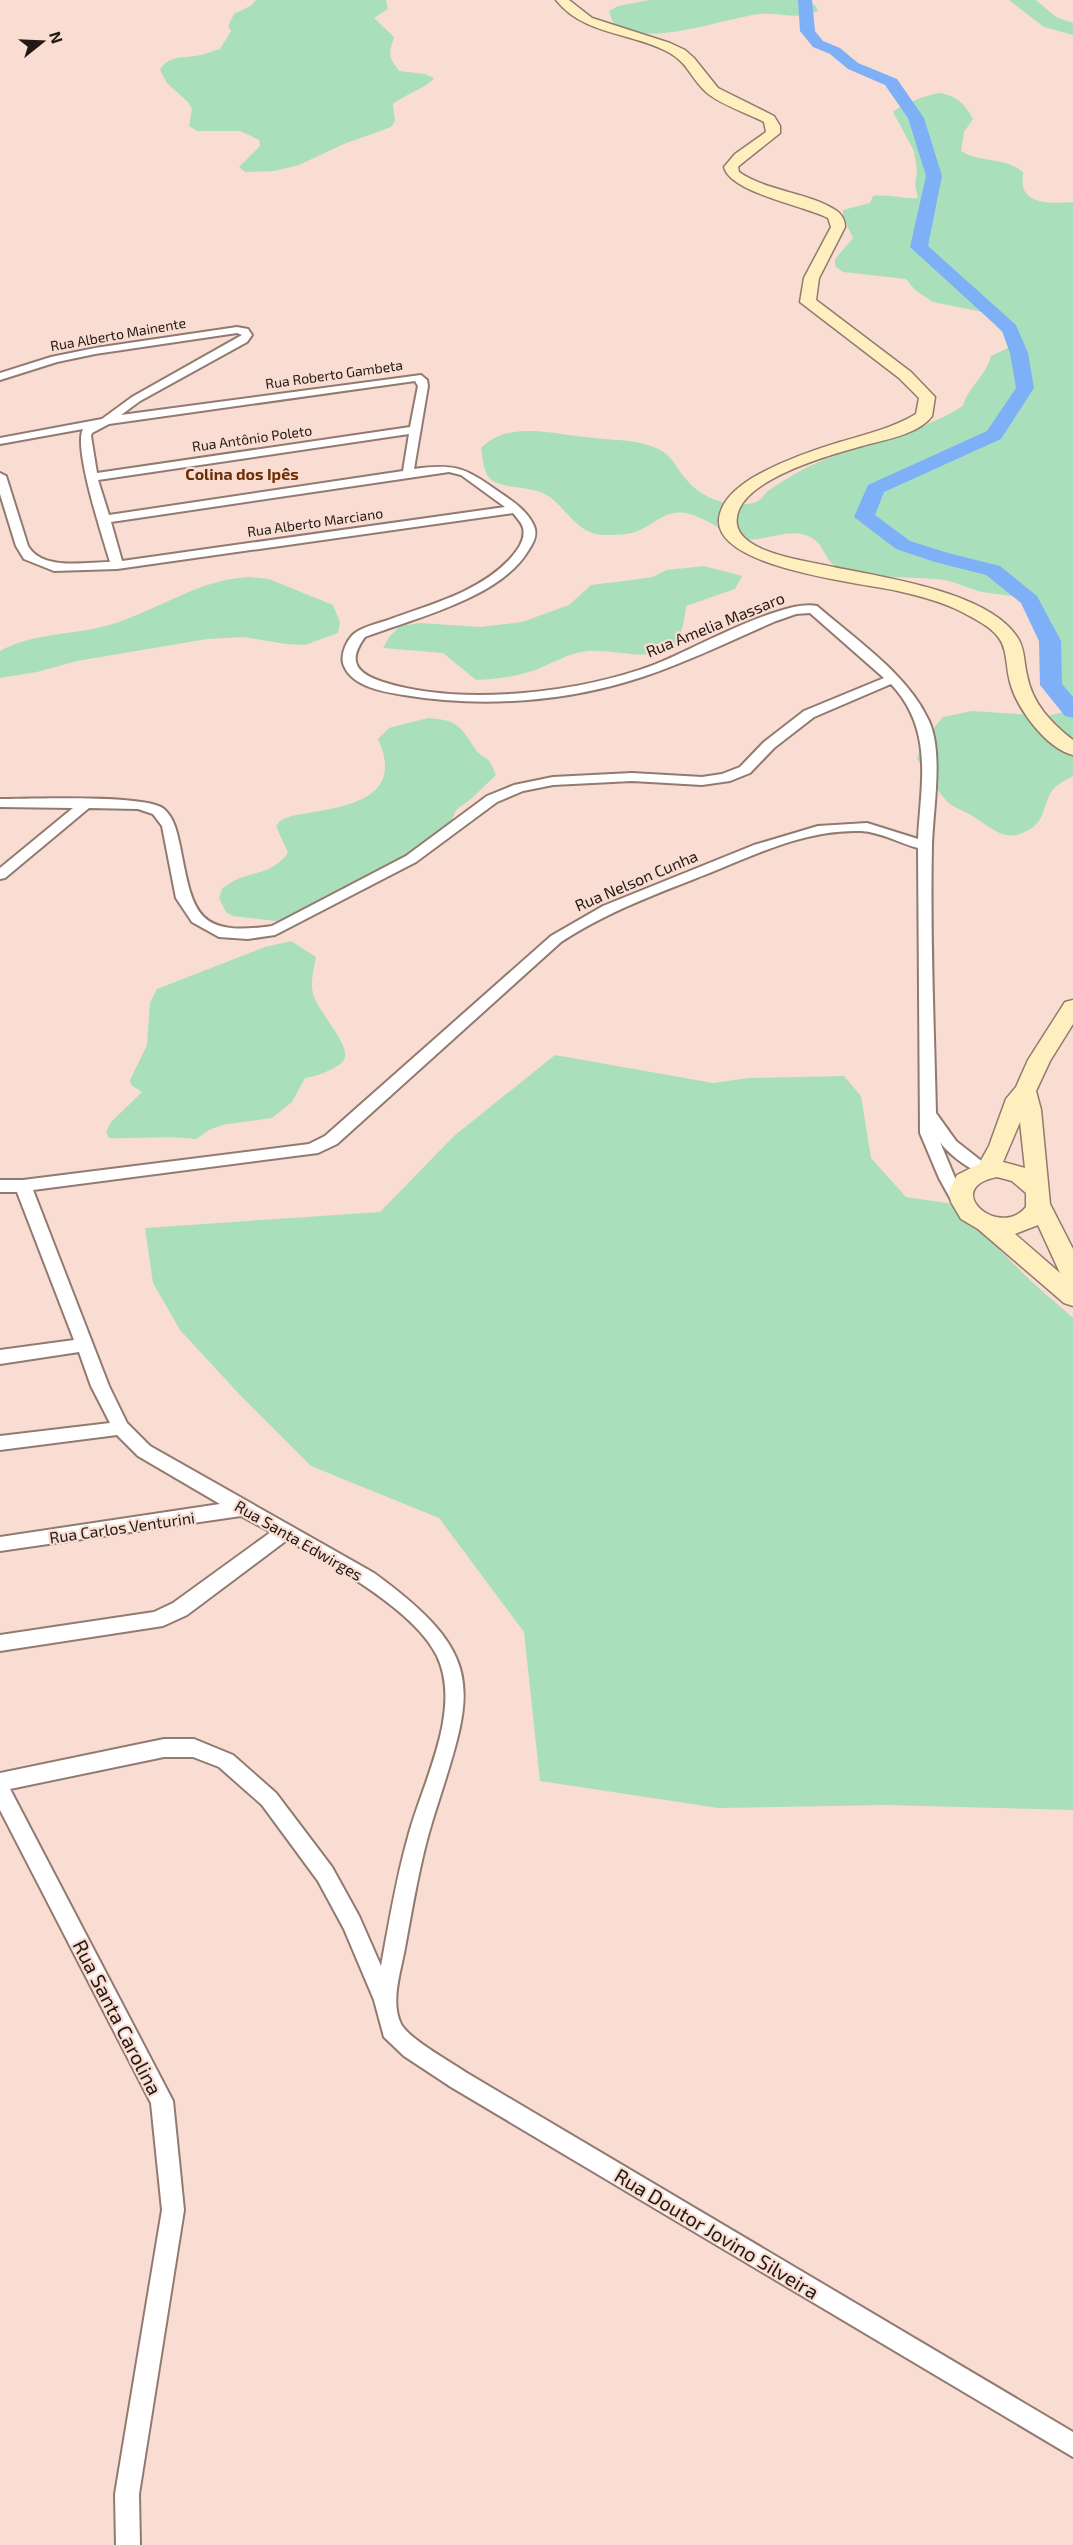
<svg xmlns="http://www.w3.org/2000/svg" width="1073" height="2545" font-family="'Exo 2',sans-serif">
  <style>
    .green { fill: #a9e0bb }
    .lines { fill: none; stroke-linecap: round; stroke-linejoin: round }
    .river { fill: #7db0f7; fill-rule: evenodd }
    .street-casing { stroke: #927a70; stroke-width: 4 }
    .secondary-casing { stroke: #927a70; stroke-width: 3 }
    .street { fill: #fff; fill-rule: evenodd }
    .secondary { fill: #ffefbe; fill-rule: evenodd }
    .labels { text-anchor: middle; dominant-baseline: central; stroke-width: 4.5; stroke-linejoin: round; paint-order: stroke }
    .far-street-label { font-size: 14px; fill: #221915; stroke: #f9ddd2 }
    .far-quarter-label { font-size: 16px; font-weight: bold; fill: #6b2e05; stroke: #f9ddd2 }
    .street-label { font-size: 16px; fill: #221915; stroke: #f9ddd2 }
    .near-street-label { font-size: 20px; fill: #221915; stroke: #f9ddd2 }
  </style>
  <rect width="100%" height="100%" fill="#f9ddd2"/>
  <g class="green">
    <path d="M256 0H386L388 9 374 18 394 37C389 55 387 54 399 71L425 74 434 78C428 87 404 95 393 104L395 121 391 127 344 144 299 165 274 171 245 172 239 167 260 146 259 140 240 131H197L189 126 192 109 188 102 167 83 160 70C167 56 182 58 196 56 204 55 212 51 220 49L231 31 228 26 234 14 252 5Z"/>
    <path d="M649 0H807L816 6 818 11C798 21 780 12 759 14 722 19 653 46 618 27 612 24 611 17 609 11L618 6Z"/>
    <polygon points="1009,0 1036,0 1056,17 1073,23 1073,35 1044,27"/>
    <path d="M940 93C957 96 965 104 973 119L964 132 961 151C980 163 1006 157 1023 172 1023 177 1022 183 1023 187 1028 206 1059 203 1073 202V697C1067 692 1058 689 1053 684 1031 660 1043 647 1051 621 1026 593 1018 598 983 592 970 590 957 582 944 580 911 576 877 579 844 570 822 564 827 544 810 537 788 526 765 543 743 539 726 536 706 516 685 513 667 510 655 523 640 530 630 535 615 535 604 535 579 535 568 511 550 497 533 485 509 490 493 481 483 475 483 459 481 448 488 441 495 437 504 434 535 426 564 436 595 438 618 441 645 439 665 453 674 460 678 470 685 478 698 494 716 503 736 504 742 505 753 504 758 501 762 499 764 494 768 491 778 484 791 476 802 470 854 443 914 437 963 406 968 387 986 376 991 356L1014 345 983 312 933 302 915 290 906 279 843 272 835 266V259L853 238 843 217V210L870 203 873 196C889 194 902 199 918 198L915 185 917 171 914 151 893 112C900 105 929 94 940 93Z"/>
    <path d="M704 566 742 576 735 589 686 606C685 619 681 645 666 651 642 660 613 649 588 651 568 653 553 663 535 670 516 677 496 679 476 680L443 653 383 648 389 637 400 626 420 623 480 627 522 622 569 605 591 585 632 580 652 577 667 570Z"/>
    <path d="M249 577 269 579 333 605 340 622 338 633 305 645 286 644 244 637 207 639 77 661 37 672 0 678V651C37 631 77 636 116 623 161 608 201 579 249 577Z"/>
    <path d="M1073 710V776C1064 781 1053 786 1049 796 1043 808 1044 819 1032 828 1006 845 994 829 974 817 967 812 957 809 950 804 937 793 927 773 917 759L922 742 943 717 972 711 1047 716Z"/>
    <path d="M428 718C458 720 460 726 476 750 479 755 486 757 490 762 492 765 494 771 496 775L471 799 456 810 449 827 423 846 308 914 276 921 233 916 226 912 219 898 222 889C246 868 267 880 288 853L276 826 281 820 291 816C335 807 408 805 378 739L389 728Z"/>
    <path d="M291 941 316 957C314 969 310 982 313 994 317 1010 349 1044 345 1057 344 1063 337 1066 332 1069 322 1074 316 1076 305 1078L292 1102 272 1118 222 1125 209 1130 196 1139C167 1135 138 1139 109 1138L106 1132 111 1122 142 1092 131 1085 130 1080 147 1045 150 1003 157 989 265 947Z"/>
    <polygon points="555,1055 713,1083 749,1078 844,1076 861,1096 871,1158 906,1197 953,1204 1031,1281 1073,1318 1073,1810 885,1805 718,1808 540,1781 524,1632 439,1518 311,1466 239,1394 180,1330 153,1283 145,1228 380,1212 454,1136"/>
  </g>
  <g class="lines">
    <polygon class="river" points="798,0 812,0 815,31 823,41 840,48 858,63 897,79 924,118 942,176 928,246 1016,325 1028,353 1034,388 1001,439 884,492 875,515 910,541 948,553 1000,566 1037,596 1061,641 1062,684 1073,697 1073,718 1065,716 1040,685 1039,641 1021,603 986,575 935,562 896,549 854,517 868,485 987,431 1016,388 1010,353 1002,331 910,247 926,176 908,118 885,85 848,69 830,54 813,47 800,31"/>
    <g class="street-casing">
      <path id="street" d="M237 327 248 329 252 335 247 342 140 401 121 415 421 375 427 380 428 386 414 469C459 463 466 469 502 494 514 502 528 512 534 526 538 535 533 544 528 551 500 598 415 618 365 637 347 661 356 673 383 682 461 707 580 693 656 664 692 650 784 598 817 606 855 639 907 674 928 719 944 751 933 809 932 845 930 934 934 1024 936 1113L956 1141 993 1170 991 1174C978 1178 947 1153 940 1142L955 1178 969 1203 967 1207H955L939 1178 920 1133 918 848C899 843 881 832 861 831 807 829 756 854 707 874 656 894 607 912 561 942L337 1144 318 1153 33 1190 109 1386 127 1423 150 1446 374 1573C492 1659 473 1692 433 1819 420 1861 413 1905 405 1948 401 1971 390 2002 401 2024 409 2039 451 2062 467 2073L1073 2432V2457L451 2087 404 2056 384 2037 374 2000 344 1929 318 1881 262 1805 219 1767 193 1757H164L10 1789 173 2101 184 2210 139 2494 140 2545H116L115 2494 162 2210 151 2103 0 1810V1773L164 1739H194L233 1755 276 1793 332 1867 359 1916 381 1966C389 1923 396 1879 408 1837 422 1783 463 1711 437 1656 415 1610 331 1564 287 1540L187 1615 163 1626 0 1651V1635L154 1612 173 1603 271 1532 241 1516 0 1551V1537L220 1504 138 1456 117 1435 0 1450V1436L110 1423 91 1386 79 1352 0 1364V1350L74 1340 17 1192H0V1180H23L309 1144 325 1136 551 936 603 906 754 845 818 826 867 823 918 839C921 782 934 730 891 684L814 717 774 748 750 773 730 781 702 785 632 781 553 785 523 791 497 802 416 862 275 935 248 939 219 937 192 922 176 898 162 826 153 814 138 809 89 808 5 878 0 879V868L73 808 0 807V799C28 799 147 794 164 809 175 819 177 833 180 846 193 912 195 937 272 926L406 856 487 796 514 785 553 777 632 773 702 777 722 774 740 767 764 742 804 711 884 678 810 613 796 614 776 621C732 640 688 662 642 677 567 702 482 708 404 695 384 692 353 687 344 666 339 655 348 636 358 631 367 626 379 623 388 620 431 604 477 593 509 560 517 551 526 540 523 528 522 523 516 517 513 513L117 569 54 571 24 559 16 546 0 494V473L6 476 28 546C43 571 85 562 110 562 103 538 73 448 83 429L0 444V438L102 419 132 397 242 335 237 333 95 354 57 362 0 380V373L51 357 95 348ZM415 381 418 386 410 427 97 473 91 436 92 433 109 424ZM409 434 403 471 109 515 98 480ZM449 472 461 475 505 507 122 561 111 522Z"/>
    </g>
    <g class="secondary-casing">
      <g id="secondary">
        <path d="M556 0H569L592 18 670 43 685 50 694 58 718 88 774 116 780 126V133L740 165 738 167 739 172C768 192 809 192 837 211 842 215 845 220 845 227L819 278 816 300 911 372 935 397 932 416C918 435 883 440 862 446 830 455 742 479 737 517 731 551 801 560 824 565 877 577 991 590 1019 640 1025 651 1024 664 1027 675 1032 703 1051 723 1073 740V755C1045 748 1014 705 1009 678 1006 665 1007 649 999 638 990 626 975 619 962 612 943 602 920 596 898 591 862 583 715 568 719 519 721 500 738 487 752 478 780 462 810 451 840 442 867 434 892 428 916 414L919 398 899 378 800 302 804 278 831 227 828 218C803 205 731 193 724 167L735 154 766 132 764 122C747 113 719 104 706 92 688 75 689 62 664 50 627 32 583 34 556 0Z"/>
        <path d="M1073 1000V1024L1050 1061 1036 1091 1041 1110 1050 1204 1073 1249V1306L1064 1303 978 1229 961 1219 951 1202 949 1191 957 1175 979 1164 989 1146 1006 1099 1016 1087 1028 1060 1065 1002ZM1020 1122 1025 1168 1003 1162ZM997 1177 1012 1181 1026 1193V1207C999 1240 940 1188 997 1177ZM1038 1225 1060 1273 1015 1234Z"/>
      </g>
    </g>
    <use href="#street" class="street"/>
    <use href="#secondary" class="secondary"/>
  </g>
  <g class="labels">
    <g class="far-street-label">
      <text transform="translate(118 334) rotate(-10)">Rua Alberto Mainente</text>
      <text transform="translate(334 374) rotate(-8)">Rua Roberto Gambeta</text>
      <text transform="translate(252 438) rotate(-8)">Rua Antônio Poleto</text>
      <text transform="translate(315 522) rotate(-8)">Rua Alberto Marciano</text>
    </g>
    <g class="far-quarter-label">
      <text x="242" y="473">Colina dos Ipês</text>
    </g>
    <g class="street-label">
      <text transform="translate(715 624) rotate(-22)">Rua Amelia Massaro</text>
      <text transform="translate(636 880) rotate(-23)">Rua Nelson Cunha</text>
      <text transform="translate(122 1527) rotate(-8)">Rua Carlos Venturini</text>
      <text transform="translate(299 1540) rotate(30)">Rua Santa Edwirges</text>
    </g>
    <g class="near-street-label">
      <text transform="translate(118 2017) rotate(63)">Rua Santa Carolina</text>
      <text transform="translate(717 2233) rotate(31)">Rua Doutor Jovino Silveira</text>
    </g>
  </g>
  <g transform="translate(42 42) rotate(72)" stroke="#f9ddd2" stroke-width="4.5" paint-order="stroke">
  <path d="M0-4.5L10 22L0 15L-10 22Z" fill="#221915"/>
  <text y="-9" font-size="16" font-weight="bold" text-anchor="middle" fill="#221915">N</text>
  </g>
</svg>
